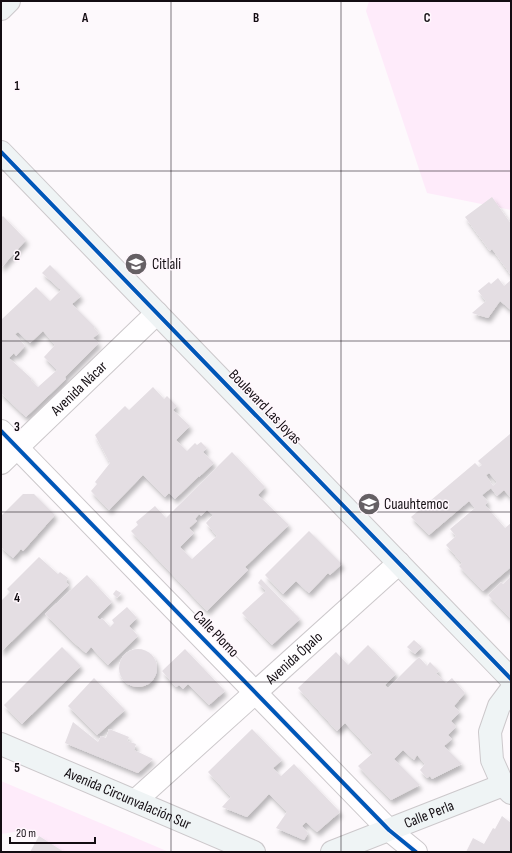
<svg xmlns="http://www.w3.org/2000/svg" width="512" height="853" font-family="'Sofia Sans Condensed',sans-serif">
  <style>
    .green { fill: #feebfa }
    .building { fill: #e4dee3; fill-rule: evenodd; filter: url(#shadow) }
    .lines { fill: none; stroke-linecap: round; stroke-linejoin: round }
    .street-casing { stroke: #ccc8cb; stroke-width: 24 }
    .secondary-casing { stroke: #ccc8cb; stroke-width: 24 }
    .street { stroke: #fffeff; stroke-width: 22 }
    .secondary { stroke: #eff4f5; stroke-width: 22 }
    .cycleway-casing { stroke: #fff7fd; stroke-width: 6 }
    .cycleway { stroke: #0057b8; stroke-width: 4 }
    .grid { fill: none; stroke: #130d12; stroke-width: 1; stroke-opacity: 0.55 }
    .labels { text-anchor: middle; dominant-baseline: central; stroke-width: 3; stroke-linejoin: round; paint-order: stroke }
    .poi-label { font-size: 15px; fill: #130d12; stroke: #fff7fd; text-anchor: start }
    .street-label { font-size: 15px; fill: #130d12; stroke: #fff7fd }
    .grid-label { font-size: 13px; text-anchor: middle; font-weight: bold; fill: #130d12; stroke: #fff7fd; stroke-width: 3; stroke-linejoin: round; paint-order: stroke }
  </style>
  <defs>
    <filter id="shadow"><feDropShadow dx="2.5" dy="4.5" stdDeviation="2" flood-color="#0004"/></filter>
  </defs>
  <rect width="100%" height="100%" fill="#fdf9fc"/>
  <g class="green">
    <polygon points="369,1 511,1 511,210 427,193 366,11"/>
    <polygon points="1,781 169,852 64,852 28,830 1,834"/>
  </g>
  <g class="building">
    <polygon points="492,197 511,224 511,275 492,249 490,251 465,217"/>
    <polygon points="3,216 26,240 1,268 1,218"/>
    <path d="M50 265 81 296 72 304 95 327 94 328 99 333 93 338 99 343 65 377 66 379 26 417 1 393V320L36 287 50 301 61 290 42 273ZM43 331 55 345 44 357 57 370 38 387 31 380 32 379 9 358 14 353 16 356 25 346 15 334 18 332 30 343Z"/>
    <polygon points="498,278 504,286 511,280 511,310 500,301 488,318 472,313 486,301 478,291 489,282 491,284"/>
    <polygon points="153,387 164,399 167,396 177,406 173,410 190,426 176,440 187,451 195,443 197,445 201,442 207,448 203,452 214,463 199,477 199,476 175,499 169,493 165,497 143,475 109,510 91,491 97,484 95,482 110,463 95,435 125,406 129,410"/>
    <path d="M510 434 511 435V498L504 490 497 496 491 488 482 495 488 502 485 505 505 528 511 523V567L483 591 459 566 462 563 446 545 456 536 450 529 475 508 469 501 429 535 411 517 475 463 479 467 482 465 478 461ZM489 473 497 482 493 486 486 475Z"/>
    <path d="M232 452 265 487 258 495 289 525 245 567 248 570 207 611 131 531 138 525 136 522 155 506 166 518ZM207 510 213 515 206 523 217 536 192 559 180 547 194 533 189 528 197 521 195 519 199 514 201 516Z"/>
    <polygon points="23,494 34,494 55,515 23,551 21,549 13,558 1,547 1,516"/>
    <polygon points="309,531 342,564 330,575 328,573 309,593 296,581 283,594 265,575"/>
    <polygon points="39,557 58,574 60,572 68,578 66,582 69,585 1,652 1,598 2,600 10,592 7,589"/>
    <polygon points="511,574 511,619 488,595 501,582 503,584 510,577 509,576"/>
    <polygon points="87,575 112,602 97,617 100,620 102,618 110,627 114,623 112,620 127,607 137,618 129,626 138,636 108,665 91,647 86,653 72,641 45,614"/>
    <polygon points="261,579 300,619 272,645 242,613 266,591 258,583"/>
    <polygon points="116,590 121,593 117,598 113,594"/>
    <polygon points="414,640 422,647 415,654 407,647"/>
    <polygon points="368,645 396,674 385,685 388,688 419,657 427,666 430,662 439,671 436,673 446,683 452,678 465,693 454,706 460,712 451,721 456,727 448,735 452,739 444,746 462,764 432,779 430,776 427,778 420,770 425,764 417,755 414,760 403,750 394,759 420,785 391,800 358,766 373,753 345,723 337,731 298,688 336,652 348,665"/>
    <polygon points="62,647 81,666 22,724 4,705"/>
    <circle cx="138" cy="668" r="19"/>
    <polygon points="185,649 225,691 209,705 188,684 183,689 179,685 176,687 162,671"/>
    <polygon points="94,678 125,710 97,735 68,706"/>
    <polygon points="73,722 98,742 101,736 106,738 109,729 129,737 127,741 136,744 134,750 153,759 138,773 65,743"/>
    <polygon points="252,729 282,760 273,768 281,776 294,764 340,812 317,832 306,822 302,826 308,833 304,840 276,828 287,812 269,794 247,817 222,807 231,797 208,772"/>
    <polygon points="502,816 511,823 511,852 466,852 473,838 484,844 493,828 495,829"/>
    <polygon points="39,836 64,852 30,852"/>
  </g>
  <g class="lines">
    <g class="street-casing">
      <g id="street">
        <polyline points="1,431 389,830 416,852"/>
        <path id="s1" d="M1 463 157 313"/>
        <path id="s2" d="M135 801 399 563"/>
      </g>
    </g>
    <g class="secondary-casing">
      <g id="secondary">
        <polyline points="1,9 9,1"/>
        <polyline points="1,152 511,679"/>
        <polyline points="511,690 499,706 490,732 492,760 503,785 511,793"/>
        <path id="s3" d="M1 744 254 852"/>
        <path id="s4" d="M332 852 503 785"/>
      </g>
    </g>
    <use href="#street" class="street"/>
    <use href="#secondary" class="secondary"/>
    <g class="cycleway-casing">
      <g id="cycleway">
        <polyline points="1,152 511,679"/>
        <polyline points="1,431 389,830 416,852"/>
      </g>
    </g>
    <use href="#cycleway" class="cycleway"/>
  </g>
  <path class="grid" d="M171 1V852M341 1V852M1 171H511M1 341H511M1 512H511M1 682H511"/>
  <defs>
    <g id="school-disc" transform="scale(1.15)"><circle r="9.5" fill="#656064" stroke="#fff7fd"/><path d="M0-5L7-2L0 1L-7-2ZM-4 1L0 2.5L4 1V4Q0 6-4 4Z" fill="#fff"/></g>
  </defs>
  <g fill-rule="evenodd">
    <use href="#school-disc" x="136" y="264"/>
    <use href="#school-disc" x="369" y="504"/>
  </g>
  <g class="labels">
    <g class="poi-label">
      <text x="152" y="264">Citlali</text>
      <text x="384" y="504">Cuauhtemoc</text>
    </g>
    <g class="street-label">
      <text stroke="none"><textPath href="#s1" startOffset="108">Avenida Nácar</textPath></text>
      <text transform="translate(265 407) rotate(46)">Boulevard Las Joyas</text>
      <text transform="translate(216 634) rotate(46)">Calle Plomo</text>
      <text stroke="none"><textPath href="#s2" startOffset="214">Avenida Ópalo</textPath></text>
      <text stroke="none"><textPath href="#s3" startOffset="138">Avenida Circunvalación Sur</textPath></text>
      <text stroke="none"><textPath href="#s4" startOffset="104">Calle Perla</textPath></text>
    </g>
  </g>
  <g class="grid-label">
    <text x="85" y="22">A</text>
    <text x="256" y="22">B</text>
    <text x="427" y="22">C</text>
    <text x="17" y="90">1</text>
    <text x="17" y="260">2</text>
    <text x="17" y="431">3</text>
    <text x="17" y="602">4</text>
    <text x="17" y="772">5</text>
  </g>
  <rect width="512" height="853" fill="none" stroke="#130d12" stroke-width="4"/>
  <path d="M10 837v6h85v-6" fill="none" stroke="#130d12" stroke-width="2"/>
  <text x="16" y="837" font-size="12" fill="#130d12" stroke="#fff7fd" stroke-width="3" paint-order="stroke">20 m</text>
</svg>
